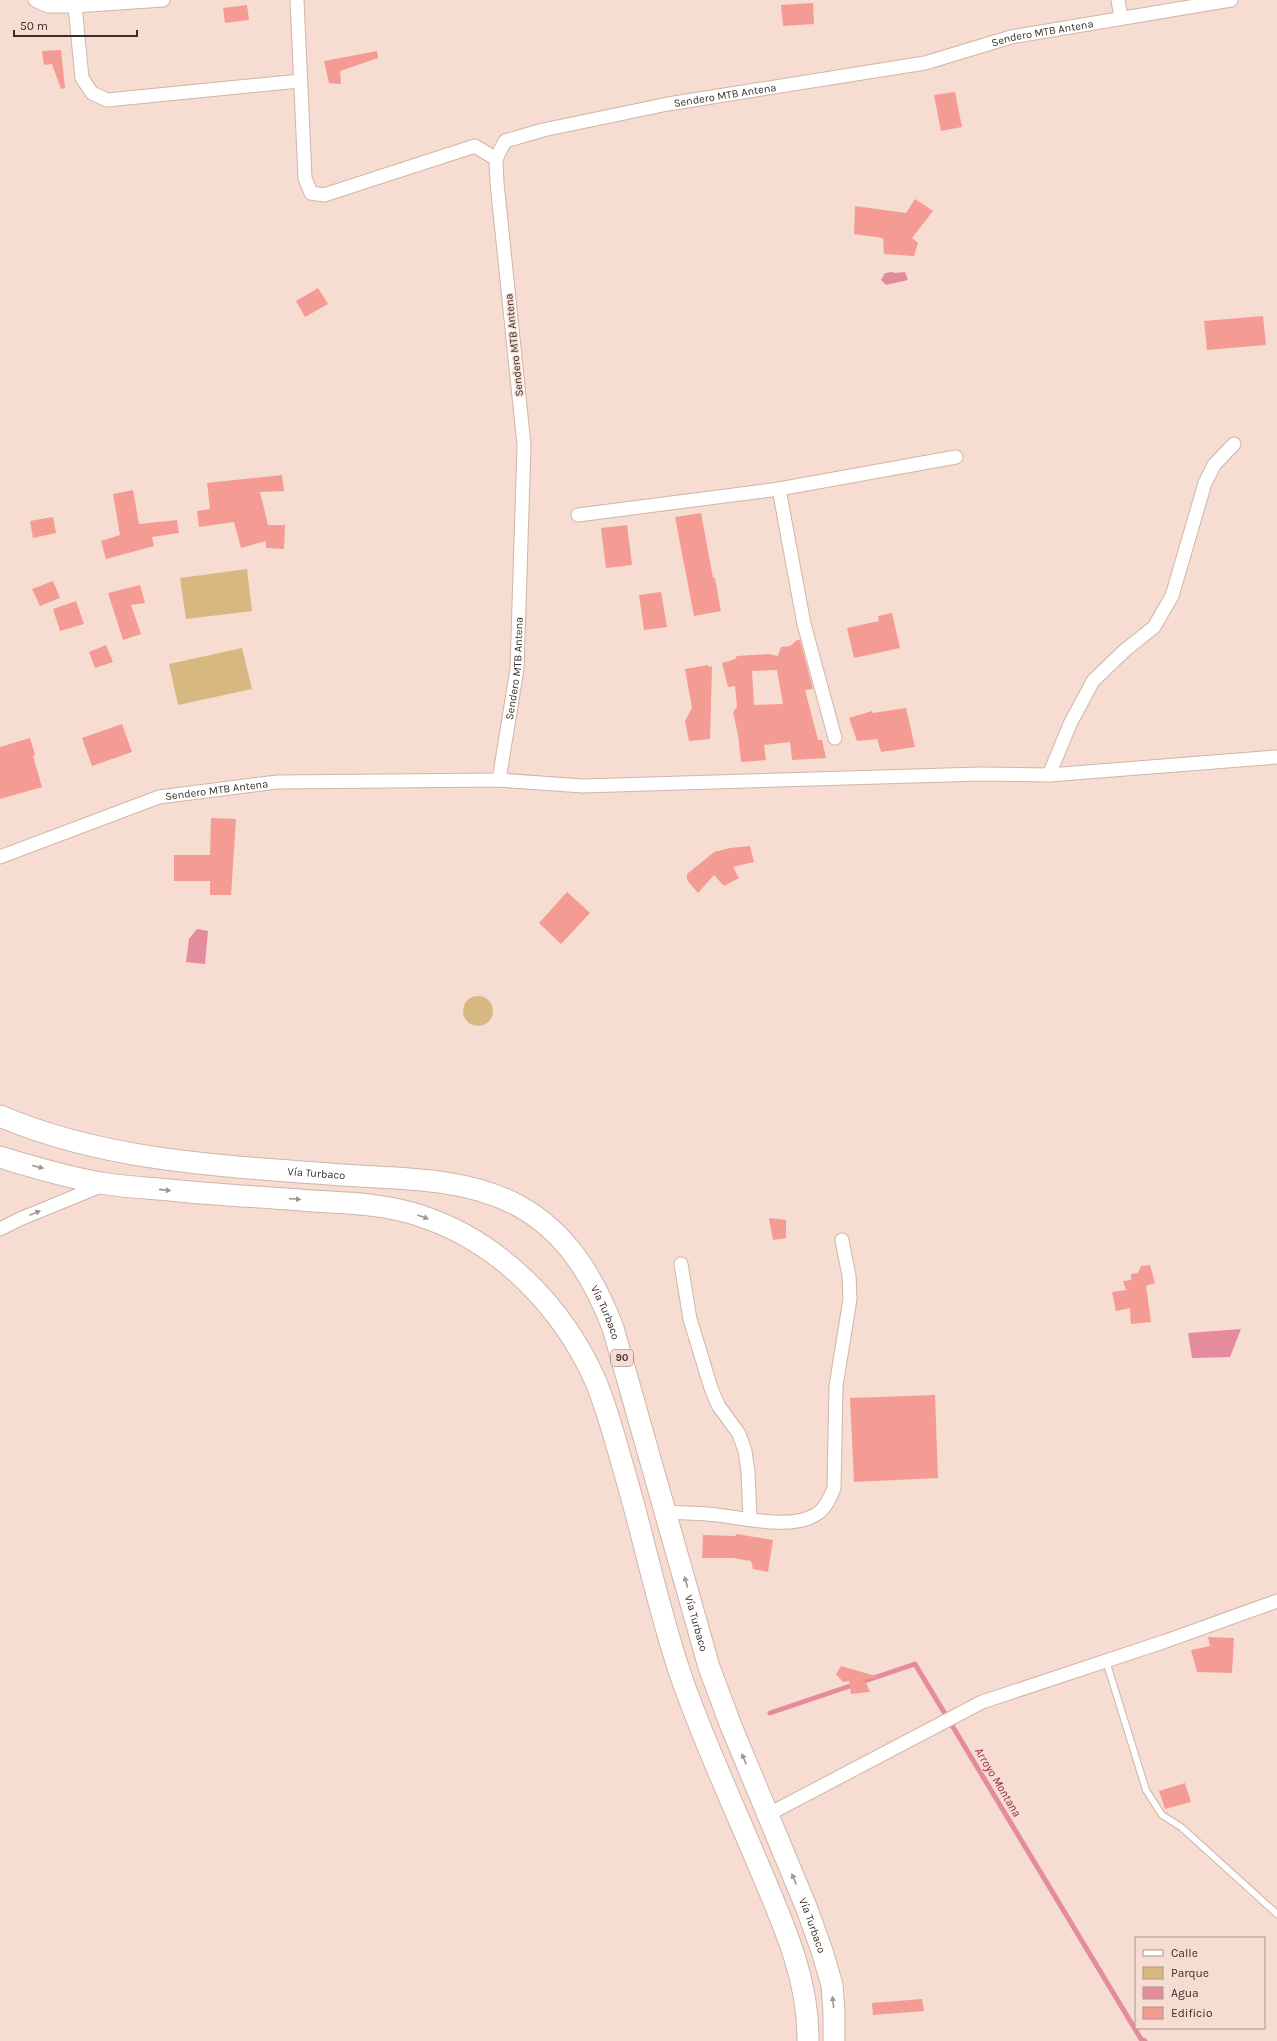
<svg xmlns="http://www.w3.org/2000/svg" width="1277" height="2041" font-family="Karla,sans-serif">
  <style>
    .green { fill: #d7b881 }
    .water { fill: #e48c9e }
    .lines { fill: none; stroke-linecap: round; stroke-linejoin: round }
    .stream { stroke: #e48c9e; stroke-width: 5 }
    .building { fill: #f49b93; fill-rule: evenodd }
    .service-casing { stroke: #cfb5aa; stroke-width: 8 }
    .minor-casing { stroke: #cfb5aa; stroke-width: 15 }
    .trunk-casing { stroke: #cfb5aa; stroke-width: 23 }
    .service { stroke: #fff; stroke-width: 6 }
    .minor { stroke: #fff; stroke-width: 13 }
    .trunk { stroke: #fff; stroke-width: 21 }
    .oneway { fill: #9c9694 }
    .labels { text-anchor: middle; dominant-baseline: central; stroke-width: 3; stroke-linejoin: round; paint-order: stroke }
    .shield { fill: #f7dcd1; stroke: #72625c; stroke-width: 1 }
    .shield-label { font-size: 10px; font-weight: bold; fill: #392e2a }
    .street-label { font-size: 11px; fill: #392e2a; stroke: #f7dcd1 }
    .water-label { font-size: 12px; font-style: italic; fill: #8b2544; stroke: #f7dcd1 }
  </style>
  <rect width="100%" height="100%" fill="#f7dcd1"/>
  <g class="green">
    <polygon points="247,569 252,611 186,619 180,578"/>
    <polygon points="242,648 252,689 178,705 169,664"/>
    <circle cx="478" cy="1011" r="15"/>
  </g>
  <g class="water">
    <polygon points="892,272 895,273 905,272 908,280 886,285 881,280 885,273"/>
    <polygon points="197,929 208,931 205,964 186,962 189,939"/>
    <polygon points="1241,1329 1230,1357 1192,1358 1188,1333"/>
  </g>
  <g class="lines">
    <polyline class="stream" points="770,1713 915,1664 1141,2039 1145,2041"/>
  </g>
  <g class="building">
    <polygon points="813,3 814,24 783,26 781,5"/>
    <polygon points="247,5 249,20 225,23 223,8"/>
    <polygon points="61,50 65,88 61,89 52,64 44,65 42,51"/>
    <polygon points="377,51 378,58 340,71 341,84 329,83 324,61"/>
    <polygon points="955,92 962,127 941,131 934,95"/>
    <polygon points="915,199 933,211 912,238 918,243 914,256 884,254 883,238 854,234 855,206 906,213"/>
    <polygon points="318,288 328,304 305,317 296,301"/>
    <polygon points="1263,316 1266,345 1207,350 1204,321"/>
    <polygon points="282,475 284,491 260,492 268,525 285,525 284,549 266,548 266,541 241,548 234,522 199,527 197,511 210,509 207,483"/>
    <polygon points="133,490 139,524 177,520 179,533 152,537 154,546 106,559 101,541 120,535 113,494"/>
    <polygon points="701,513 713,578 715,578 721,611 694,616 675,517"/>
    <polygon points="53,517 56,533 33,538 30,521"/>
    <polygon points="627,525 632,565 606,568 601,528"/>
    <polygon points="53,581 60,598 40,606 32,589"/>
    <polygon points="140,585 145,603 131,605 141,634 123,640 108,593"/>
    <polygon points="661,592 667,627 644,630 639,595"/>
    <polygon points="76,601 84,624 60,631 53,609"/>
    <polygon points="892,613 900,648 854,658 847,628 879,621 878,616"/>
    <path d="M797 640H800L813 689 805 690 818 740H822L826 758 792 760 790 742 764 745 766 760 741 762 738 735 733 712 737 707 735 686 728 687 722 663 735 659 737 656 768 654 778 656 781 647 790 646ZM777 670 783 704 754 705 752 671Z"/>
    <polygon points="106,645 113,662 95,668 89,652"/>
    <polygon points="708,665 709,667 712,666 710,739 689,741 685,721 692,708 685,669"/>
    <polygon points="906,708 915,747 881,752 877,739 857,741 849,718 872,711 873,713"/>
    <polygon points="122,724 132,752 92,766 82,738"/>
    <polygon points="30,738 35,755 33,756 42,787 0,799 0,747"/>
    <polygon points="211,818 236,819 231,895 210,895 210,881 174,881 174,855 210,855"/>
    <polygon points="750,846 754,862 733,867 739,878 724,886 714,875 698,893 687,880 687,874 714,852 730,848"/>
    <polygon points="567,892 590,913 561,944 539,923"/>
    <polygon points="769,1218 786,1220 786,1238 773,1240"/>
    <polygon points="1150,1265 1155,1283 1146,1286 1151,1322 1131,1324 1130,1308 1116,1311 1112,1292 1126,1290 1123,1281 1131,1280 1131,1274 1138,1273 1141,1266"/>
    <polygon points="935,1395 938,1478 854,1482 850,1398"/>
    <polygon points="736,1534 773,1540 768,1572 753,1569 751,1561 733,1558 702,1558 703,1535 736,1536"/>
    <polygon points="1208,1637 1234,1638 1232,1673 1197,1672 1191,1650 1210,1646"/>
    <polygon points="841,1666 879,1677 862,1680 865,1681 870,1692 851,1694 849,1681 843,1682 836,1674"/>
    <polygon points="1185,1783 1191,1802 1165,1809 1159,1791"/>
    <polygon points="922,1999 924,2011 873,2015 872,2003"/>
  </g>
  <g class="lines">
    <g class="service-casing">
      <polyline id="service" points="1106,1661 1146,1790 1162,1815 1181,1827 1277,1914"/>
    </g>
    <g class="minor-casing">
      <g id="minor">
        <polyline points="35,0 48,6 75,6 163,0"/>
        <polyline points="297,0 305,178 311,193 324,195 475,146 496,159"/>
        <polyline points="1118,0 1121,18"/>
        <polyline points="75,6 82,78 92,93 107,100 300,81"/>
        <polyline points="779,489 804,624 835,738"/>
        <polyline points="578,515 779,489 956,457"/>
        <polyline points="1049,775 1070,724 1093,681 1124,651 1154,627 1172,596 1205,483 1214,465 1234,444"/>
        <path id="s1" d="M499 780 517 669 524 445 497 183 496 159 505 141 543 130 668 104 925 63 1011 37 1231 0"/>
        <path id="s2" d="M0 857 159 797 277 782 499 780 583 786 981 774 1049 775 1277 757"/>
        <polyline points="0,1229 20,1219 103,1185"/>
        <polyline points="681,1264 690,1319 711,1388 718,1405 739,1434 745,1451 748,1472 750,1518"/>
        <path d="M667 1512C680 1513 693 1513 707 1514 737 1516 789 1531 815 1515 825 1510 830 1498 834 1488L836 1386 850 1299 849 1276 842 1240"/>
        <polyline points="767,1815 982,1702 1166,1641 1277,1601"/>
      </g>
    </g>
    <g class="trunk-casing">
      <g id="trunk">
        <path id="s3" d="M0 1116C108 1162 226 1166 342 1175 401 1179 464 1177 517 1205 566 1231 594 1278 613 1328L709 1667 731 1726 807 1909 822 1951 832 1985 834 2013V2041"/>
        <path d="M0 1157C32 1167 74 1179 107 1184 127 1187 148 1188 169 1190 216 1195 265 1197 313 1201 349 1203 386 1204 421 1216 500 1242 563 1307 596 1382 607 1409 615 1438 623 1467 644 1537 658 1610 682 1679 704 1742 732 1802 758 1864 782 1921 809 1978 808 2041"/>
      </g>
    </g>
    <use href="#service" class="service"/>
    <use href="#minor" class="minor"/>
    <use href="#trunk" class="trunk"/>
  </g>
  <defs><path id="oneway-solid" d="M-6-.8H1V-3.2L6.5 0L1 3.2V.8H-6Z"/></defs>
  <g class="oneway">
    <use href="#oneway-solid" transform="translate(38 1167) rotate(14)"/>
    <use href="#oneway-solid" transform="translate(165 1190) rotate(6)"/>
    <use href="#oneway-solid" transform="translate(295 1199) rotate(4)"/>
    <use href="#oneway-solid" transform="translate(35 1213) rotate(-22)"/>
    <use href="#oneway-solid" transform="translate(423 1217) rotate(20)"/>
    <use href="#oneway-solid" transform="translate(686 1582) rotate(-105)"/>
    <use href="#oneway-solid" transform="translate(744 1759) rotate(-112)"/>
    <use href="#oneway-solid" transform="translate(794 1879) rotate(-113)"/>
    <use href="#oneway-solid" transform="translate(833 2002) rotate(-96)"/>
  </g>
  <g class="labels">
    <rect class="shield" x="611" y="1350" width="22" height="16" rx="3"/>
    <g class="shield-label">
      <text x="622" y="1358">90</text>
    </g>
    <g class="street-label">
      <text stroke="none"><textPath href="#s1" startOffset="1193">Sendero MTB Antena</textPath></text>
      <text stroke="none"><textPath href="#s1" startOffset="869">Sendero MTB Antena</textPath></text>
      <text transform="translate(514 345) rotate(-96)">Sendero MTB Antena</text>
      <text stroke="none"><textPath href="#s1" startOffset="113">Sendero MTB Antena</textPath></text>
      <text stroke="none"><textPath href="#s2" startOffset="228">Sendero MTB Antena</textPath></text>
      <text stroke="none"><textPath href="#s3" startOffset="323">Vía Turbaco</textPath></text>
      <text stroke="none"><textPath href="#s3" startOffset="670">Vía Turbaco</textPath></text>
      <text stroke="none"><textPath href="#s3" startOffset="994">Vía Turbaco</textPath></text>
      <text stroke="none"><textPath href="#s3" startOffset="1318">Vía Turbaco</textPath></text>
    </g>
    <g class="water-label">
      <text transform="translate(998 1782) rotate(59)">Arroyo Montana</text>
    </g>
  </g>
  <rect x="1135" y="1937" width="130" height="92" fill="#f7dcd1" stroke="#ab968e"/>
  <rect x="1143" y="1950" width="20" height="6" fill="#ffffff" stroke="#ab968e"/>
  <text x="1171" y="1957" font-size="12" fill="#392e2a">Calle</text>
  <rect x="1143" y="1967" width="20" height="12" fill="#d7b881" stroke="#ab968e"/>
  <text x="1171" y="1977" font-size="12" fill="#392e2a">Parque</text>
  <rect x="1143" y="1987" width="20" height="12" fill="#e48c9e" stroke="#ab968e"/>
  <text x="1171" y="1997" font-size="12" fill="#392e2a">Agua</text>
  <rect x="1143" y="2007" width="20" height="12" fill="#f49b93" stroke="#ab968e"/>
  <text x="1171" y="2017" font-size="12" fill="#392e2a">Edificio</text>
  <path d="M14 30v6h123v-6" fill="none" stroke="#392e2a" stroke-width="2"/>
  <text x="20" y="30" font-size="12" fill="#392e2a" stroke="#f7dcd1" stroke-width="3" paint-order="stroke">50 m</text>
</svg>
